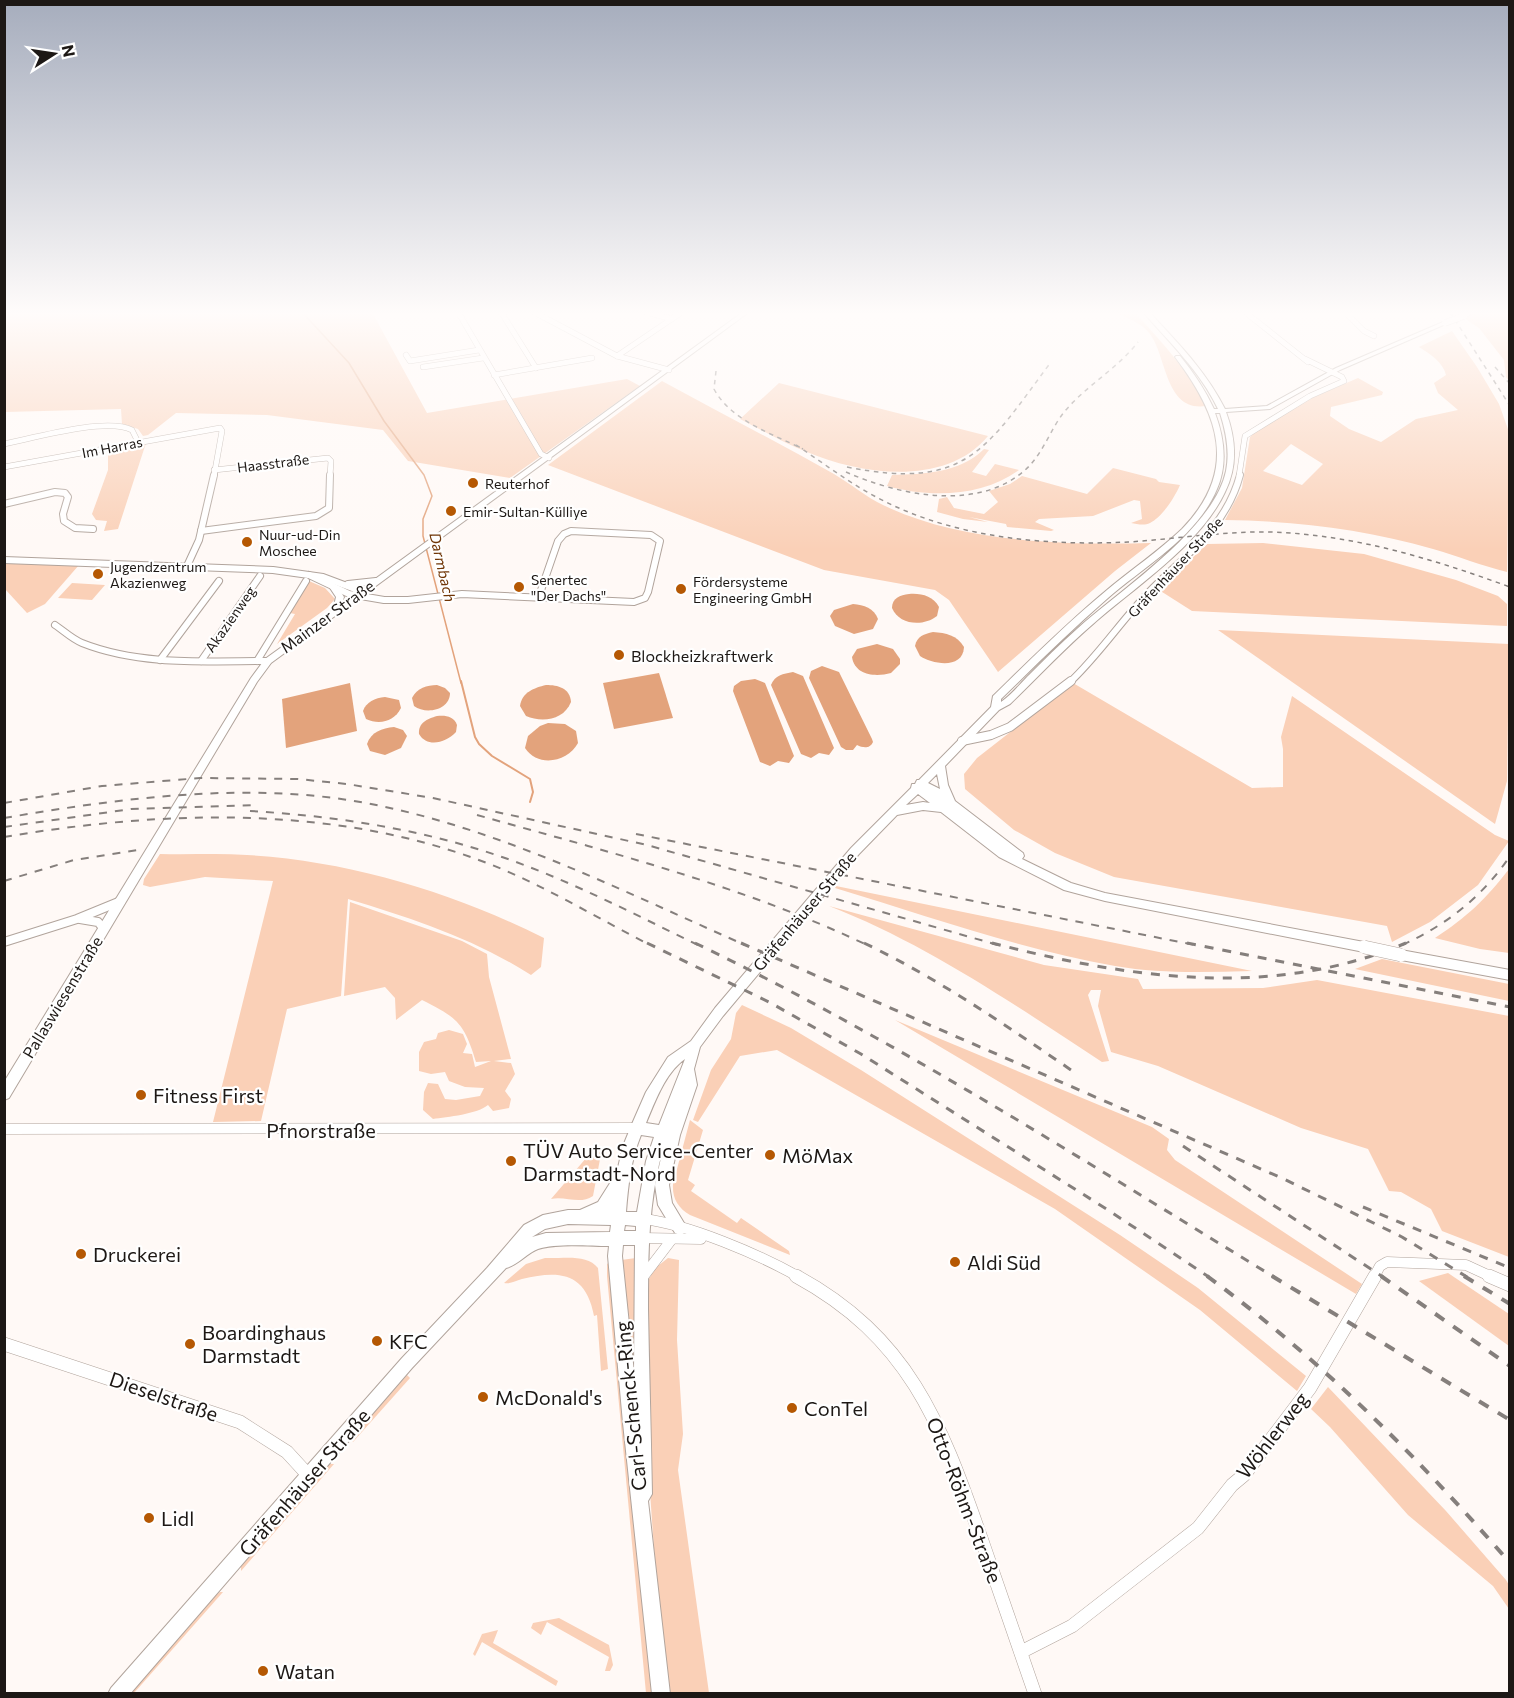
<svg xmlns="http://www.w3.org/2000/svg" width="1514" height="1698" font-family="Commissioner,sans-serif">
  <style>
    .green { fill: #fad0b7; fill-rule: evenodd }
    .water { fill: #e3a37c }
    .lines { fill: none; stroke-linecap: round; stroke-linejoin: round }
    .stream-far1 { stroke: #e3a37c; stroke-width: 1.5 }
    .stream { stroke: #e3a37c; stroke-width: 2 }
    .minor-far4-casing { stroke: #b1a49c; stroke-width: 6 }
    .minor-far3-casing { stroke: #b1a49c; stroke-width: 8 }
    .minor-far2-casing { stroke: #b1a49c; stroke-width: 10 }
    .minor-far1-casing { stroke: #b1a49c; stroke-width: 11 }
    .minor-casing { stroke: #b1a49c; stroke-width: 14 }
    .major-casing { stroke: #b1a49c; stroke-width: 2 }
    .minor-far4 { stroke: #fff; stroke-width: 5 }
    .minor-far3 { stroke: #fff; stroke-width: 6 }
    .minor-far2 { stroke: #fff; stroke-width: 8 }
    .minor-far1 { stroke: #fff; stroke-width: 10 }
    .minor { stroke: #fff; stroke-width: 13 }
    .major { fill: #fff; fill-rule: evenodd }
    .rail-far3 { stroke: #857f7c; stroke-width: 1.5; stroke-dasharray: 4.5 4.5; stroke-linecap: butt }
    .rail-far2 { stroke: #857f7c; stroke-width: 2; stroke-dasharray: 8 8; stroke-linecap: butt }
    .rail-far1 { stroke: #857f7c; stroke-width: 3; stroke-dasharray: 9 9; stroke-linecap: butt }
    .rail { stroke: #857f7c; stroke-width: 4; stroke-dasharray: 11 11; stroke-linecap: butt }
    .major-bridge-far1-casing { stroke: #b1a49c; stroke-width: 7; stroke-linecap: butt }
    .major-bridge-casing { stroke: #b1a49c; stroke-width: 14; stroke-linecap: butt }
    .major-bridge-far1 { stroke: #fff; stroke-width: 6 }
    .major-bridge { stroke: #fff; stroke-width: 13 }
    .poi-dot { fill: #b55803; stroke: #fff; stroke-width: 2 }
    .labels { text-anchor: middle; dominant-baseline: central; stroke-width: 4.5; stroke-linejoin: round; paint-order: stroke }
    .far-street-label { font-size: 14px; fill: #1d1815; stroke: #fff }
    .far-poi-label { font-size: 14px; fill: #1d1815; stroke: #fff; text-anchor: start }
    .far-water-label { font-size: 15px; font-style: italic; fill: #703607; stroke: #fff }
    .street-label { font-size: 16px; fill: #1d1815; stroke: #fff }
    .poi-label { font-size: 16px; fill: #1d1815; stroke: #fff; text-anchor: start }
    .near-poi-label { font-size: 20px; fill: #1d1815; stroke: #fff; text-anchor: start }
    .near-street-label { font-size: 20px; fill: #1d1815; stroke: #fff }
  </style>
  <rect width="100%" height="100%" fill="#fff9f6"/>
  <g class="green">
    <polygon points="4,312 372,312 427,413 627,379 640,386 510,478 408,461 383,430 267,415 176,413 148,435 143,436 138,429 122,424 121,409 5,412"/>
    <path d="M1115 312 1135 313C1162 342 1188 370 1206 406 1165 412 1167 357 1150 334 1142 323 1127 318 1115 312Z"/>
    <polygon points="1461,312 1509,312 1509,381 1506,377 1504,360 1479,328 1467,320"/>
    <path d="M1452 331 1477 367 1499 404 1509 432 1507 572C1482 566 1458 556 1433 549 1365 529 1295 521 1225 520L1242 488 1250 437 1260 427 1314 397 1358 378 1383 392 1382 395 1331 407 1330 416 1349 429 1381 442 1416 419 1458 410 1438 393 1434 383 1446 375C1443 362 1430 354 1419 347ZM1291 444 1323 464 1302 485 1263 471Z"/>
    <path d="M662 381C719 412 777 442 834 474 851 484 866 497 883 505 961 543 1067 545 1151 543L1115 571 998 672 949 600 935 590 824 570 548 465Z"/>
    <path d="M779 383 988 436C946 487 861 475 807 452 784 443 762 430 740 419Z"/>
    <polygon points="146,443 118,529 104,531 107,521 96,520 92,514 108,470 108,450"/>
    <path d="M984 449 989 450 972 472 986 476 995 464 1019 470C982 497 930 498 887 486L892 475C924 474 960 473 984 449Z"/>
    <path d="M1113 468 1156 479 1159 482 1180 485C1175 497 1162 517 1150 523 1144 526 1137 524 1131 523L1142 519 1140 501 1134 500 1093 516 1039 519 1035 522 1054 530 1051 531 1007 527 1006 524 969 517 988 522 963 519 937 512 939 499 947 497 954 508 984 514 998 502 989 491 1010 484 1022 476 1087 494Z"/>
    <polygon points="1263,543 1364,554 1456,580 1498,596 1507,604 1507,626 1192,611 1159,590 1207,544"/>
    <polygon points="5,563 79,565 45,604 27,613 5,589"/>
    <polygon points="309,581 325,588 335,599 327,608 277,644 295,614 290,613"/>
    <polygon points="72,583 105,585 92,600 58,598"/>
    <polygon points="1218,630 1509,644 1507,781 1495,824"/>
    <polygon points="1073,683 1252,788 1283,787 1283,749 1281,737 1292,696 1495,835 1509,841 1478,885 1430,922 1392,942 1387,926 1114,877 1055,853 1014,830 965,789 964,774 977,758"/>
    <path d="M160 854C189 855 218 853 247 855 350 861 452 892 544 938L541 967 531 975C475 939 411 918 348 899L341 996 287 1009 261 1121 213 1122 273 881 205 877 150 887 143 885 144 879Z"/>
    <path d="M1509 869V953L1480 949 1435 938C1467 917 1486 899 1509 869Z"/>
    <path d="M836 886 1252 971C1206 972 1160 974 1115 966 1020 949 927 916 835 888Z"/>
    <path d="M350 902 462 941 487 954 489 977 511 1059 494 1061 511 1063 515 1074 505 1091 511 1099 509 1108 493 1111 488 1105C478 1114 447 1117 433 1119L423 1110 424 1092 428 1083 438 1084 445 1099 456 1100 480 1096 484 1088 465 1087 449 1081 445 1072 431 1074 419 1071V1052L424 1042 436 1039 438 1033 449 1030 463 1034 467 1044 463 1053 472 1054 475 1067 491 1061 476 1062C464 1023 458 1018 422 1000L396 1020 395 998 385 987 344 996Z"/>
    <path d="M829 906 1044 965 1138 979 1143 989 1263 988 1317 980 1509 1016V1257L1442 1231 1431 1209 1401 1192 1389 1191 1368 1149 1301 1128 1158 1066 1111 1052 1098 1006 1101 990H1091L1088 995 1109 1061 1102 1062C1015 1005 927 944 829 906Z"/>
    <polygon points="1382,959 1509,984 1509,1001 1355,969"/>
    <polygon points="742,1005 791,1028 861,1070 1120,1235 1198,1288 1306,1376 1297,1391 1200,1310 1055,1209 777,1050 740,1056 698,1122 693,1120 711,1070 731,1039 736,1013"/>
    <polygon points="895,1020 1152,1127 1169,1139 1167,1150 1175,1160 1362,1284 1356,1294"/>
    <path d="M690 1120 703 1130 688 1180 695 1185 691 1191 737 1223 741 1218 789 1251 790 1255 690 1215C678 1208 672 1198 673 1184Z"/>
    <path d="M597 1149 601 1154 593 1196C580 1205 566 1196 551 1199L593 1150Z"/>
    <path d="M545 1258C561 1259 587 1253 598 1268L608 1369 601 1371 597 1315 594 1316C586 1272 559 1270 522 1279 515 1281 511 1284 504 1283L526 1264Z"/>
    <polygon points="636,1258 634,1392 621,1260"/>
    <polygon points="668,1258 679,1260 677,1340 683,1434 678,1470 709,1693 669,1693 658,1606 646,1435 647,1283 654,1269"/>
    <polygon points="610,1262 653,1693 646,1693 607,1276 607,1264"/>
    <polygon points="1448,1273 1509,1314 1509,1346 1419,1281"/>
    <polygon points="407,1375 410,1378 353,1442 351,1439"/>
    <polygon points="1328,1387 1446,1511 1506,1580 1509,1585 1509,1609 1493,1586 1408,1515 1330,1427 1311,1409"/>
    <polygon points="329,1464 334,1464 241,1571 241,1564"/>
    <polygon points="220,1592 223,1592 134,1693 128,1694 212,1598"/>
    <polygon points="559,1618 609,1645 613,1665 610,1671 605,1671 609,1657 547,1622 541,1635 531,1628 533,1623"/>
    <polygon points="498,1630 493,1643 558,1681 556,1686 482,1642 475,1656 473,1654 482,1634"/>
  </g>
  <g class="water">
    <path d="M909 594C921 593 933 596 939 607L937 616C923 627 899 625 892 608 892 598 900 595 909 594Z"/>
    <path d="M853 604C864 605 874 608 878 619L873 629 854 634 835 626 830 616 834 610Z"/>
    <path d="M933 632C946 633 957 635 964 647 963 670 932 664 920 656L915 646C917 636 924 634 933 632Z"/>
    <path d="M877 644 893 649 900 659V664L891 673C876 677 855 676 852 657L857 649Z"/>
    <path d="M822 666 839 672 872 739 873 742C870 749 863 748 857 745L853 750H846L841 747 809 678 811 671Z"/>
    <path d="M793 672 803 676 834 748 829 755 819 753 811 758 801 754 771 685C775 675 783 674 793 672Z"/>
    <polygon points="659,673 673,718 614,729 603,683"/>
    <polygon points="755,679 765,683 794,756 789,763 778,761 770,766 760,762 733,691 734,686 741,681"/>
    <polygon points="350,683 357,731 286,748 282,699"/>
    <path d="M437 685 445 688 450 693C450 710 426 715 414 706L412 698C417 688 427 685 437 685Z"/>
    <path d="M546 685C558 685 570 688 571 702 564 720 542 723 526 716L520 706C522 692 534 688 546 685Z"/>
    <path d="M385 697 399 700 401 708C394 722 379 725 366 719L363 711C366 702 375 698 385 697Z"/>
    <path d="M437 716C445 715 454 716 457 725L456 732C446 743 427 748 419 734 418 723 427 719 437 716Z"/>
    <path d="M548 723 565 724 576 731 578 743C568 762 538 768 525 748L528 736 540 726Z"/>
    <path d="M394 727 403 730 407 736 401 748 385 755 370 751 367 744C371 732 382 728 394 727Z"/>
  </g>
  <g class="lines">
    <polyline class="stream-far1" points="302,312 349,363 384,421 424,475 432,496 423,519 423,536 461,683"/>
    <polyline class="stream" points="461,681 475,737 479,744 492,756 530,779 533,792 530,802"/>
    <g class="minor-far4-casing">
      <g id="minor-far4">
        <polyline points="458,312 541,454 549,458"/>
        <polyline points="501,312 536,368"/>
        <polyline points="534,312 617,356 669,370"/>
        <polyline points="646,312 672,319"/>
        <polyline points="1245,312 1308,362"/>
        <polyline points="1345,312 1364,331 1374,336"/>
        <polyline points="406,355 410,361 479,350"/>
        <polyline points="617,356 682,312"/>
        <polyline points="423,367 483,358"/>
        <polyline points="494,375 592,358"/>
        <path d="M4 444C34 438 106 417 132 430L138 442"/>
        <polyline points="4,467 220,428 222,431 214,476"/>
        <polyline points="214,470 328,458 331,461 330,476"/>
        <polyline points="1239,476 1245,436 1310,396 1344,381 1342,377 1305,359"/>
      </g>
    </g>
    <g class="minor-far3-casing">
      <g id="minor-far3">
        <polyline points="4,504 55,492 65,493 68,497 63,514 64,521 75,528 93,529"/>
        <polyline points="201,531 316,516 329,508 330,475"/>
        <polyline points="4,560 273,570 323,577 355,589 358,594"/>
        <polyline points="187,566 199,540 214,475"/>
        <polyline points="309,575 349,594 384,600 408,600 462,594 634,602 645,598 648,592 660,541 651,535 571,531 564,534 558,541 539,596"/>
        <polyline points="348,584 376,581"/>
        <path d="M55 625C64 631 72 639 82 643 140 666 207 661 268 661"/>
        <polyline points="160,660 219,581"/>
        <polyline points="201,661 260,576"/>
        <polyline points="257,661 306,581"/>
        <path d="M1069 683C1098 656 1121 621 1148 593 1185 555 1226 528 1240 475"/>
      </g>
    </g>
    <g class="minor-far2-casing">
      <g id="minor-far2">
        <polyline points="962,741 991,735 1010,727 1071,681"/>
        <polyline points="80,919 98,922 104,929"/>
        <polyline points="4,942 77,919 121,901"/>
      </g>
    </g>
    <g class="minor-far1-casing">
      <g id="minor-far1">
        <polyline points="4,1129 637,1128"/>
        <path d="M644 1219C690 1225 758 1254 799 1277"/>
        <polyline points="642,1238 701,1239"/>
        <polyline points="643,1277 672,1239"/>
        <polyline points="1374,1277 1380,1266 1387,1262 1466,1265 1492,1277"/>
      </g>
    </g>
    <g class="minor-casing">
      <g id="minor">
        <path d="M796 1276C908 1337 940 1421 980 1535 998 1588 1017 1641 1035 1694"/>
        <polyline points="1489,1276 1510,1285"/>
        <polyline points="4,1344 240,1422 287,1452 309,1476"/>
        <polyline points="1021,1652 1072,1626 1198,1528 1232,1485 1244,1475 1310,1388 1375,1276"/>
      </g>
    </g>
    <g class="major-casing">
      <g id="major">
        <polygon points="743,312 749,312 271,663 257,682 9,1098 4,1100 4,1082 251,678 265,659 333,610 336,597 330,588 331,586 337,586 344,597 342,603"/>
        <path d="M1143 312H1149C1177 342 1206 371 1225 409L1267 406 1336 368 1443 322 1448 323 1340 370 1270 409 1226 412C1236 439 1238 466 1225 492 1201 544 1135 587 1093 624 1064 649 1038 677 1010 704L999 710 945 766 948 785 955 801 1023 853 1024 856 1022 859 1071 883 1105 893 1364 942 1368 944 1370 947 1368 950 1364 952 1105 901 1064 890 999 857 941 812 923 810 897 815 859 854 723 1016 700 1047 694 1069 697 1085 680 1135 669 1185 672 1203 687 1228 685 1233 680 1235 675 1233 658 1205 655 1185 663 1149C648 1201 648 1256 648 1309 649 1371 651 1432 652 1494L648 1501 670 1694H652L623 1423 608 1256 609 1246C590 1246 555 1243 538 1249 527 1253 518 1265 506 1268L412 1368 130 1694H108L111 1688 402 1358 487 1268 524 1225 543 1215 568 1210H580L598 1202 617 1172 623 1146 632 1124 646 1092 668 1057 691 1041 715 1008 851 848 911 788 912 784H915L917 780H919L991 707 993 696C1030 660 1067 623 1107 590 1132 569 1159 551 1182 529 1239 470 1219 415 1175 357L1176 356H1180C1194 373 1205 390 1214 409H1218C1200 371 1170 343 1143 312ZM1215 413H1220C1226 432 1230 451 1226 471 1214 529 1120 590 1077 629 1060 644 1044 660 1027 677 1019 685 1011 695 1001 702V699C1036 665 1071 630 1108 598 1146 565 1197 537 1217 489 1228 464 1224 437 1215 413ZM937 774 940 789 928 783ZM918 794 930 803 923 802 906 805ZM685 1059 659 1125 646 1123C655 1102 665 1073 685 1059ZM641 1135 654 1137 646 1161 637 1212H626C628 1186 631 1159 641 1135ZM568 1224 611 1225 610 1232 546 1233 532 1237 545 1229ZM625 1225 636 1226V1231H624ZM623 1245H635L634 1373 622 1256Z"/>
        <polygon points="1467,312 1475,312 1466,317 1462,317 1462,315"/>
        <polygon points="1401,950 1510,970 1510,980 1401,960 1397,958 1395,955 1397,952"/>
      </g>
    </g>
    <use href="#minor-far4" class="minor-far4"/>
    <use href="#minor-far3" class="minor-far3"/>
    <use href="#minor-far2" class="minor-far2"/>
    <use href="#minor-far1" class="minor-far1"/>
    <use href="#minor" class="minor"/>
    <use href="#major" class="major"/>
    <g class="rail-far3">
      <polyline points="1450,312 1510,406"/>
      <polyline points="1495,367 1510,384"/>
      <path d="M716 371 714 389C731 421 773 434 803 449"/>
      <path d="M796 445C825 464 853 486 884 501 957 538 1047 546 1128 542 1176 539 1224 531 1272 532 1355 535 1433 559 1510 587"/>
      <path d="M847 467C967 491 986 449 1051 362"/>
      <path d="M846 472C898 495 976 512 1024 471 1043 455 1050 429 1065 411 1087 385 1117 369 1138 342"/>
    </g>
    <g class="rail-far2">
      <polyline points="4,803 102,786 200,778 298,779 347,784 433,798 647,845 998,945"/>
      <path d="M250 811C335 816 421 829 502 857 569 880 634 914 698 945"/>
      <path d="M477 815C609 852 743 886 867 945"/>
      <path d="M4 818C122 798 247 781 366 803 499 828 622 891 745 945"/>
      <polyline points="4,827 131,809 258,805"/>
      <polyline points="636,834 1195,945"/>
      <path d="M4 837C164 810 338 804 492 865 545 886 599 919 650 945"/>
      <polyline points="4,881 74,860 144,849"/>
      <path d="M1402 945C1447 925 1483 896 1510 856"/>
    </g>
    <g class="rail-far1">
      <polyline points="647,943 769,1002 861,1054 1108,1210 1209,1277"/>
      <path d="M695 943C896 1040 1084 1161 1274 1277"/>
      <polyline points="741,943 1284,1179 1402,1237 1467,1277"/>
      <path d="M864 943C937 978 1004 1024 1071 1070"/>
      <path d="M992 943C1128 978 1272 1000 1406 943"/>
      <polyline points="1187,943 1510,1007"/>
      <polyline points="1183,1146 1383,1277"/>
      <polyline points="1363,1207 1510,1268"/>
    </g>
    <g class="rail">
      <path d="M1207 1276C1320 1359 1418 1457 1510 1563"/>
      <polyline points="1272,1276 1510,1420"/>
      <polyline points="1381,1276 1510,1366"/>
      <polyline points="1464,1276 1510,1304"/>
    </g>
    <g class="major-bridge-far1-casing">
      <polyline id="major-bridge-far1" points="1445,323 1464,316"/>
    </g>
    <g class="major-bridge-casing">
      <polyline id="major-bridge" points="1364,947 1401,955"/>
    </g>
    <use href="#major-bridge-far1" class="major-bridge-far1"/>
    <use href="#major-bridge" class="major-bridge"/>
  </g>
  <linearGradient id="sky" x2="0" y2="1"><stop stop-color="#a6adbd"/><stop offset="0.57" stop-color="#fffcfb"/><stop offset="1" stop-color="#fffcfb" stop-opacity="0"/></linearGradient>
  <rect width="1514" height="550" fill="url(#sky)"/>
  <g class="poi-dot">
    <circle cx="473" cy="483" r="6"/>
    <circle cx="451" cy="511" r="6"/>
    <circle cx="247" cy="542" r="6"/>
    <circle cx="98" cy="574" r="6"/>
    <circle cx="519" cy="587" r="6"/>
    <circle cx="681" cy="589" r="6"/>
    <circle cx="619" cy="655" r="6"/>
    <circle cx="141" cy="1095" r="6"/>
    <circle cx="770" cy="1155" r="6"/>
    <circle cx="511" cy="1161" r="6"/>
    <circle cx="81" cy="1254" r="6"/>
    <circle cx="955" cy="1262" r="6"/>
    <circle cx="377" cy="1341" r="6"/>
    <circle cx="190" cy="1344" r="6"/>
    <circle cx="483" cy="1397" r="6"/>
    <circle cx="792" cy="1408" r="6"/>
    <circle cx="149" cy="1518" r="6"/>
    <circle cx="263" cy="1671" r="6"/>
  </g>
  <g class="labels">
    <g class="far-street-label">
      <text transform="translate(112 447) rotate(-11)">Im Harras</text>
      <text transform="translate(273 463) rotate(-7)">Haasstraße</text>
      <text transform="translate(1175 567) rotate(-47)">Gräfenhäuser Straße</text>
      <text transform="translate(230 619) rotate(-55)">Akazienweg</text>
    </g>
    <g class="far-poi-label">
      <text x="485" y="483">Reuterhof</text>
      <text x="463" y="511">Emir-Sultan-Külliye</text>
      <text x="259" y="534">Nuur-ud-Din<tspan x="259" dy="16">Moschee</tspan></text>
      <text x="110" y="566">Jugendzentrum<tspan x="110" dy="16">Akazienweg</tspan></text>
      <text x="531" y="579">Senertec<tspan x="531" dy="16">"Der Dachs"</tspan></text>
      <text x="693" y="581">Fördersysteme<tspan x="693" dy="16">Engineering GmbH</tspan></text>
    </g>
    <g class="far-water-label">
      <text transform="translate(443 567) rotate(77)">Darmbach</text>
    </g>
    <g class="street-label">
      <text transform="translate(327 616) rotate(-36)">Mainzer Straße</text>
      <text transform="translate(804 911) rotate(-50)">Gräfenhäuser Straße</text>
      <text transform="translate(62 997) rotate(-59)">Pallaswiesenstraße</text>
    </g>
    <g class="poi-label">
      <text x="631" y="655">Blockheizkraftwerk</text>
    </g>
    <g class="near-poi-label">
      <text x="153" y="1095">Fitness First</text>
      <text x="523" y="1150">TÜV Auto Service-Center<tspan x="523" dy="23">Darmstadt-Nord</tspan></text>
      <text x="782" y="1155">MöMax</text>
      <text x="93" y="1254">Druckerei</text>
      <text x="967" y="1262">Aldi Süd</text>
      <text x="202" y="1332">Boardinghaus<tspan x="202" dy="23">Darmstadt</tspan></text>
      <text x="389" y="1341">KFC</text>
      <text x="495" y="1397">McDonald's</text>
      <text x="804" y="1408">ConTel</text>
      <text x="161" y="1518">Lidl</text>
      <text x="275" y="1671">Watan</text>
    </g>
    <g class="near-street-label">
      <text x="321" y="1130">Pfnorstraße</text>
      <text transform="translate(164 1396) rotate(19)">Dieselstraße</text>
      <text transform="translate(630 1406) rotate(-96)">Carl-Schenck-Ring</text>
      <text transform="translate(1272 1435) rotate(-52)">Wöhlerweg</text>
      <text transform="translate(304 1482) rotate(-49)">Gräfenhäuser Straße</text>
      <text transform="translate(965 1500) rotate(69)">Otto-Röhm-Straße</text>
    </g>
  </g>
  <rect width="1514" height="1698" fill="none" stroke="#1d1815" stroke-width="12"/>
  <g transform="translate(54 54) rotate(78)" stroke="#ffffff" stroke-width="4.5" paint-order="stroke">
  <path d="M0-4.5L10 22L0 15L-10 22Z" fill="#1d1815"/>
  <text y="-9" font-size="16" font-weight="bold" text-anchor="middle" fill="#1d1815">N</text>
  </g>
</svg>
